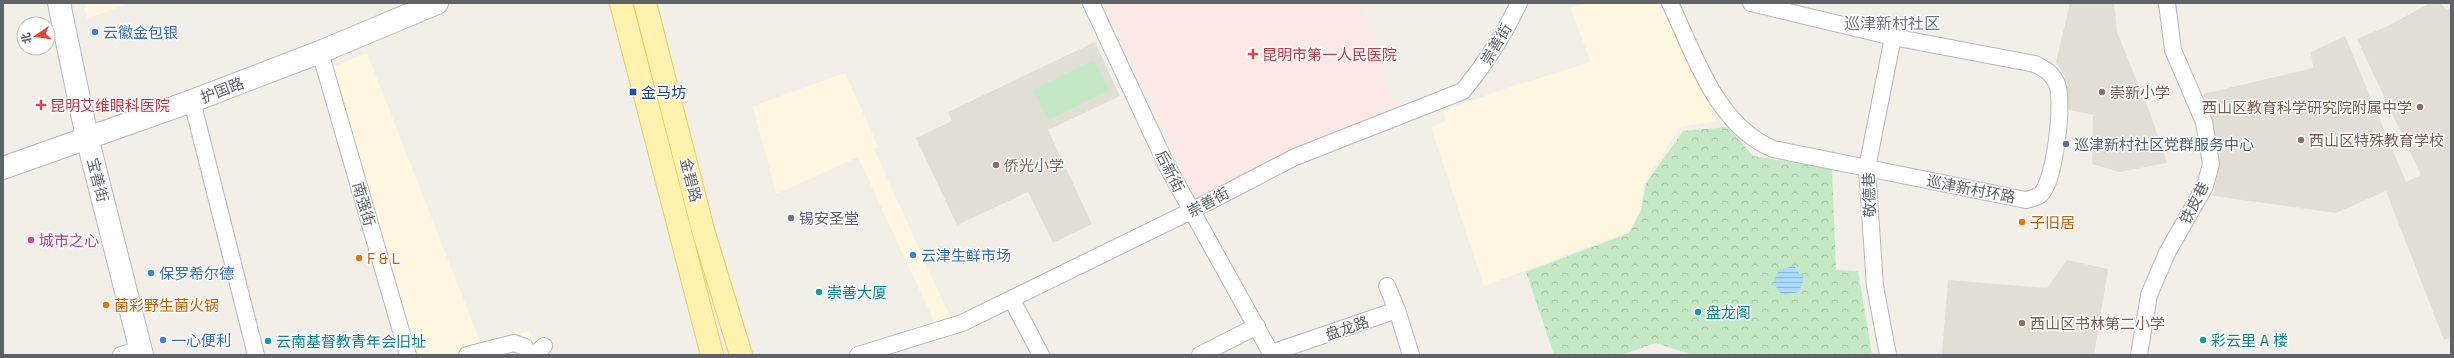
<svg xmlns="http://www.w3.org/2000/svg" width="2454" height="358" font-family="'Space Grotesk','Noto Sans SC',sans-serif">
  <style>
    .commercial { fill: #fef7e0 }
    .education { fill: #e1ded6 }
    .medical { fill: #fce8e6 }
    .forest { fill: url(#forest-crowns) }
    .pitch { fill: #c5e8c5 }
    .water { fill: url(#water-rules) }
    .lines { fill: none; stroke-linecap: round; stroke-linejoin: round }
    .street-casing { stroke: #b5b8bc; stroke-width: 18 }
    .secondary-casing { stroke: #b6babf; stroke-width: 24 }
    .primary-casing { stroke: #f2c960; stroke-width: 24 }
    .street { stroke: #fff; stroke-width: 16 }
    .secondary { stroke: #fff; stroke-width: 22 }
    .primary { stroke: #fff2af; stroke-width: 22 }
    .shop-dot { fill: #3f7fe0; stroke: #fff; stroke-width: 1.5 }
    .health-dot { fill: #e0444e; stroke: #fff; stroke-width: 1.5 }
    .transit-dot { fill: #1a4fb4; stroke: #fff; stroke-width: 1.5 }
    .education-dot { fill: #8d6e63; stroke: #fff; stroke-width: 1.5 }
    .service-dot { fill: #5c6f8a; stroke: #fff; stroke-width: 1.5 }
    .worship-dot { fill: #6b7280; stroke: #fff; stroke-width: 1.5 }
    .food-dot { fill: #e8710a; stroke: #fff; stroke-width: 1.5 }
    .hotel-dot { fill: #d1479c; stroke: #fff; stroke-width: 1.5 }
    .culture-dot { fill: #0f9aa8; stroke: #fff; stroke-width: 1.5 }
    .labels { text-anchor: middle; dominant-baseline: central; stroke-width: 3; stroke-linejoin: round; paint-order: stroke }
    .shop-label { font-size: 15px; fill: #366cbe; stroke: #fff; text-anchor: start }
    .street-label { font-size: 15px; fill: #5f6368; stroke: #fff }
    .health-label { font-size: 15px; fill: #be3a42; stroke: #fff; text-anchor: start }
    .transit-label { font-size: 15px; fill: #164399; stroke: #fff; text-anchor: start }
    .education-label { font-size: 15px; fill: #785e54; stroke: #fff; text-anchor: start }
    .service-label { font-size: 15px; fill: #4e5e75; stroke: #fff; text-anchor: start }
    .worship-label { font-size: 15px; fill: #5b616d; stroke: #fff; text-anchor: start }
    .food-label { font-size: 15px; fill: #c56008; stroke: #fff; text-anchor: start }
    .hotel-label { font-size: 15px; fill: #b23c85; stroke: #fff; text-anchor: start }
    .culture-label { font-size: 15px; fill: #0d838f; stroke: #fff; text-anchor: start }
    .neighbourhood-label { font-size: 16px; fill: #70757a; stroke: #fff }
  </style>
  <defs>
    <pattern id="forest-crowns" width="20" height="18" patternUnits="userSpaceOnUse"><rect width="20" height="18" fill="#c5e8c5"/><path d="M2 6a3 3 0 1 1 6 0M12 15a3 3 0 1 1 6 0" fill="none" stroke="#a3c0a4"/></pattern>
    <pattern id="water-rules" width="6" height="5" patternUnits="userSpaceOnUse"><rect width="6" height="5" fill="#aadaff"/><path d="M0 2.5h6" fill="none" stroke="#8eb4d2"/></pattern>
  </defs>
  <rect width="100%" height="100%" fill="#f1efe8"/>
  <g class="commercial">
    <polygon points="84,3 129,3 87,19"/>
    <polygon points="1592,3 1662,3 1709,90 1716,121 1680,127 1644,183 1640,211 1629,231 1484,286 1431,127 1446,121 1443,112 1498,91 1591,62 1570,7"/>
    <polygon points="367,53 481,344 530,331 540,355 399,355 318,73"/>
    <polygon points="845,73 878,146 874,149 950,317 935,323 858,157 776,194 753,106"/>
  </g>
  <g class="education">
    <polygon points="2070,3 2114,3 2117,32 2150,113 2167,163 2120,172 2092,164 2093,115 2061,108 2065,76 2056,62"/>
    <polygon points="2430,3 2440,3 2447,10 2451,8 2451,337 2444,340 2386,191 2336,213 2213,196 2219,167 2210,113 2203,94 2313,68 2311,52 2345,36 2406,182 2421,175 2357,39 2388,26"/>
    <polygon points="1095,42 1120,96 1048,130 1092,224 1053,243 1028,192 957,225 916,138 952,121 948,112"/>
    <polygon points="2067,260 2108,269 2094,355 1942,355 1948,280 2047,288"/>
  </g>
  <polygon class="medical" points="1104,3 1360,3 1395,106 1197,198"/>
  <polygon class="forest" points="1728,127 1753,156 1832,169 1836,270 1858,271 1872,355 1693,355 1656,343 1621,355 1554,355 1526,272 1629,233 1641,211 1646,183 1683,131"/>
  <polygon class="pitch" points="1094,60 1109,90 1048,120 1033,90"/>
  <polygon class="water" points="1794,266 1804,279 1799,292 1782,295 1773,283 1779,270"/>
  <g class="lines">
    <g class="street-casing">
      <g id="street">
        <polyline points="1091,3 1168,168 1272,355"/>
        <path d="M1670 3C1695 55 1716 125 1773 149L2026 200C2030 199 2037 197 2040 195 2055 183 2064 101 2057 84 2052 73 2045 69 2035 64L1893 37 1751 3"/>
        <polyline points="320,52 408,355"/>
        <polyline points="192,101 256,355"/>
        <polyline points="1012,300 1041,355"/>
        <polyline points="1397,310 1411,355"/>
        <polyline points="1271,353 1397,310 1387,286"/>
        <polyline points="121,355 141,349"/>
        <polyline points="467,355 514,343 525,347 529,355 536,353 544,346"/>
        <path d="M858 355 962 323 1191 211 1295 157 1463 91C1485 64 1504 35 1519 3"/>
        <polyline points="1200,355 1257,326"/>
        <polyline points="1888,355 1875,286 1867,168 1893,37"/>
        <polyline points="2139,355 2149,295 2167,253 2205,186 2211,164 2204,122 2173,50 2167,3"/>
      </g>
    </g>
    <g class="secondary-casing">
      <g id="secondary">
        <polyline points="59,3 87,137 142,355"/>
        <polyline points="3,168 192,101 320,52 437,3"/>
      </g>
    </g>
    <g class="primary-casing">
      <g id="primary">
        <polyline points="621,3 712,355"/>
        <polyline points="645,3 703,230 741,355"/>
      </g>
    </g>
    <use href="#street" class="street"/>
    <use href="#secondary" class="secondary"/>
    <use href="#primary" class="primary"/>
  </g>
  <g class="shop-dot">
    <circle cx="95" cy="32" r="4"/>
    <circle cx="913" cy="255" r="4"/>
    <circle cx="151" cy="273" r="4"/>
    <circle cx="163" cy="340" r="4"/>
  </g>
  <g class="health-dot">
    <path d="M1251 48h4v4h4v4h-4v4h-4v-4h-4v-4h4z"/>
    <path d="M39 99h4v4h4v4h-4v4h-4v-4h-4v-4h4z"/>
  </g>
  <rect class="transit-dot" x="629" y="88" width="8" height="8" rx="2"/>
  <g class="education-dot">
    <circle cx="2102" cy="92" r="4"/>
    <circle cx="2420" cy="107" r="4"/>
    <circle cx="2301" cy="140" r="4"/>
    <circle cx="996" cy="165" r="4"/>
    <circle cx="2022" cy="323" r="4"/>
  </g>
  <circle class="service-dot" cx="2066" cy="144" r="4"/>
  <circle class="worship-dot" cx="791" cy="218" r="4"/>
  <g class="food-dot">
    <circle cx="2022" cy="222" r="4"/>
    <circle cx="359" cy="258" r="4"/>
    <circle cx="106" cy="305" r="4"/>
  </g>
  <circle class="hotel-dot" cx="31" cy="240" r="4"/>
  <g class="culture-dot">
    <circle cx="819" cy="292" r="4"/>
    <circle cx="1698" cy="312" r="4"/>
    <circle cx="2203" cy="340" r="4"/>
    <circle cx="268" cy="341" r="4"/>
  </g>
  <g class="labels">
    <g class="shop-label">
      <text x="103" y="32">云徽金包银</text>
      <text x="921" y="255">云津生鲜市场</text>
      <text x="159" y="273">保罗希尔德</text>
      <text x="171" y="340">一心便利</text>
    </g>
    <g class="street-label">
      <text transform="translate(1496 44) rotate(-59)">崇善街</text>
      <text transform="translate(222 90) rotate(-21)">护国路</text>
      <text transform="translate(1170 171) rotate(63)">后新街</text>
      <text transform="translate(98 180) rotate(76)">宝善街</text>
      <text transform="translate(691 180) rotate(76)">金碧路</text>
      <text transform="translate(1971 189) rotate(11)">巡津新村环路</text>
      <text transform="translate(1869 195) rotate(-92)">敬德巷</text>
      <text transform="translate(1208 202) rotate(-28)">崇善街</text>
      <text transform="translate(2194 203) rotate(-63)">铁皮巷</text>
      <text transform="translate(364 204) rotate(74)">南强街</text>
      <text transform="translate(1347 328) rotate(-19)">盘龙路</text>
    </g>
    <g class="health-label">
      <text x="1262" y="54">昆明市第一人民医院</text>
      <text x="50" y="105">昆明艾维眼科医院</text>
    </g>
    <g class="transit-label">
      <text x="641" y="92">金马坊</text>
    </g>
    <g class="education-label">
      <text x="2110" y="92">崇新小学</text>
      <text x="2412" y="107" text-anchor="end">西山区教育科学研究院附属中学</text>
      <text x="2309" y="140">西山区特殊教育学校</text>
      <text x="1004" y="165">侨光小学</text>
      <text x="2030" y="323">西山区书林第二小学</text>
    </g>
    <g class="service-label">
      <text x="2074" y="144">巡津新村社区党群服务中心</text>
    </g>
    <g class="worship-label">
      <text x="799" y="218">锡安圣堂</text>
    </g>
    <g class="food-label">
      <text x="2030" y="222">子旧居</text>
      <text x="367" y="258">F &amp; L</text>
      <text x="114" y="305">菌彩野生菌火锅</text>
    </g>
    <g class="hotel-label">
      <text x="39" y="240">城市之心</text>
    </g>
    <g class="culture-label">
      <text x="827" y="292">崇善大厦</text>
      <text x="1706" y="312">盘龙阁</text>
      <text x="2211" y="340">彩云里 A 楼</text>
      <text x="276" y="341">云南基督教青年会旧址</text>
    </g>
    <g class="neighbourhood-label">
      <text x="1892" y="23">巡津新村社区</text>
    </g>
  </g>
  <rect width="2454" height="358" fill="none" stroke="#5f6368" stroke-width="8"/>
  <g transform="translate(36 36) rotate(257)"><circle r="19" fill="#ffffff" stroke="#bfc1c3"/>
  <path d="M0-3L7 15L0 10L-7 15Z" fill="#ea4335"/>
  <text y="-6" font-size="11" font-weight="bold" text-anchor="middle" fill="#5f6368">北</text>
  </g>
</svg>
